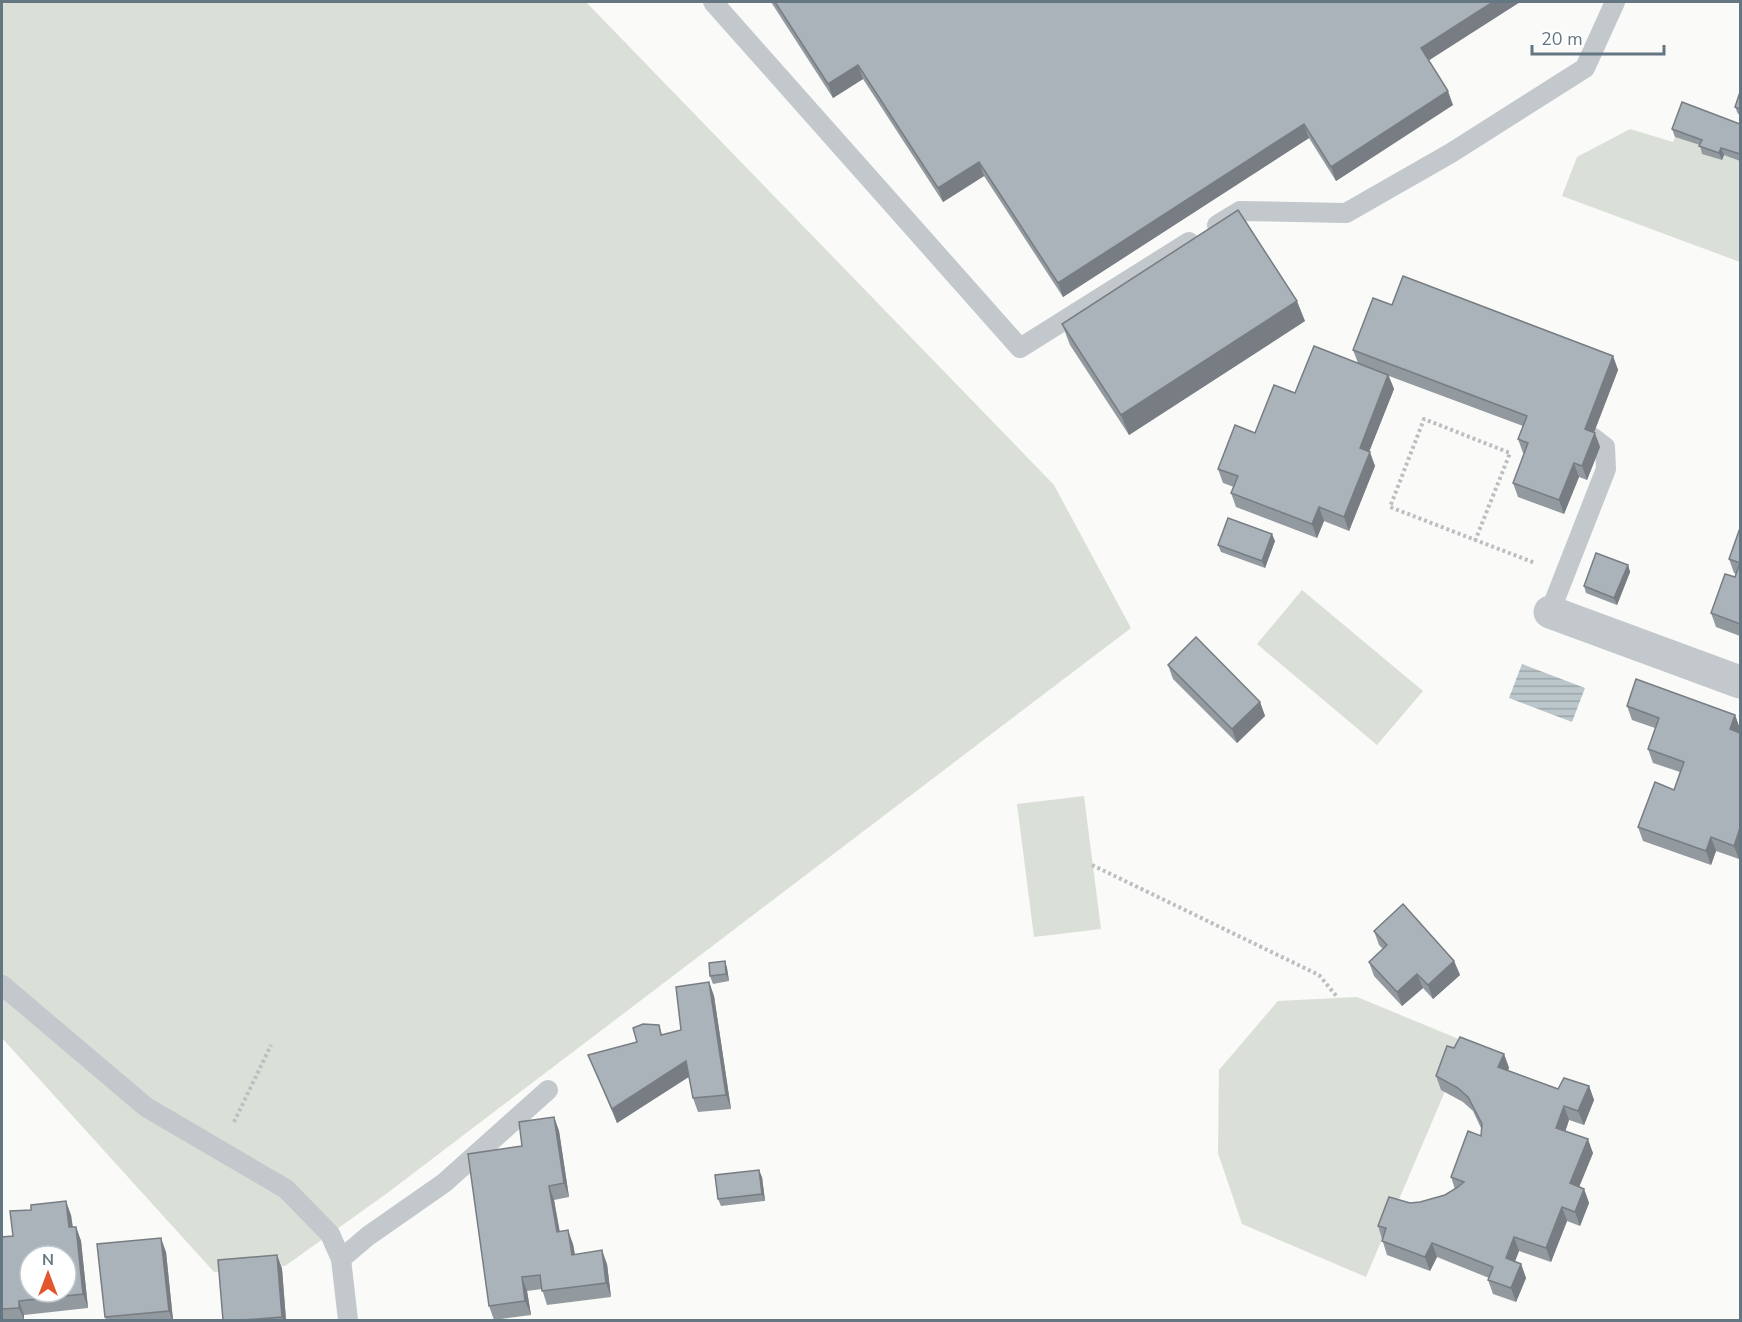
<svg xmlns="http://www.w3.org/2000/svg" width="1742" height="1322" font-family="'Nunito Sans',sans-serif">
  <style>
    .garden { fill: #dadfd7 }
    .water { fill: url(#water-rules) }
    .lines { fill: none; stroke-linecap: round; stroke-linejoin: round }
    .path { stroke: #bbbfc2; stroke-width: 4; stroke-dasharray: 3 3; stroke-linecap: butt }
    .lane { stroke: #c3c8cc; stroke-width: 20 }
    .street { stroke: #c3c8cc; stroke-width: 33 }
    .wall { fill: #929a9f }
    .shaded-wall { fill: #777d82 }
    .building { fill: #aab3b9; stroke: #777d82; stroke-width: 1.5; fill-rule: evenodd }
  </style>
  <defs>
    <pattern id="water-rules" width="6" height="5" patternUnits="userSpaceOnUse" patternTransform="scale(1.5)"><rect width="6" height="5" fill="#bbc7cb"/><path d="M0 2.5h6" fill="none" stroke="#9ca6aa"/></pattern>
  </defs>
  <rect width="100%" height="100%" fill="#fafaf8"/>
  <g class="garden">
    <polygon points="2,2 586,2 1054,485 1131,628 386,1194 285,1266 214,1272 2,1038"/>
    <polygon points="1630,129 1673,142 1675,137 1740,130 1740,262 1562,196 1577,157"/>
    <polygon points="1302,590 1423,691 1377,745 1257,644"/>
    <polygon points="1084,796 1101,929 1034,937 1017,804"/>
    <polygon points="1357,997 1466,1042 1366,1277 1242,1224 1218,1153 1219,1070 1278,1001"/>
  </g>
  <polygon class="water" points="1522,664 1585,688 1572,722 1509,698"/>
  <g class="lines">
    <g class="path">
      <polyline points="1475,541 1510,453 1424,419 1390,507 1535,563"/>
      <polyline points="1092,865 1319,975 1338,998"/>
      <polyline points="234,1122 271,1045"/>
    </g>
    <g class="lane">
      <polyline points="713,2 1020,348 1189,242"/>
      <polyline points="1217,225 1240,211 1346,213 1451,153 1585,68 1615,2"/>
      <polyline points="1550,612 1606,469 1605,447 1592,437"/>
      <polyline points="2,985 146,1107 286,1189 330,1234 341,1259 348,1320"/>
      <polyline points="341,1259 368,1236 444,1183 548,1090"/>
    </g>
    <polyline class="street" points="1550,612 1740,682"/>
  </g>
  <g class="wall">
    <polygon points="771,2 1520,2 1428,61 1453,105 1336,181 1309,138 1063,297 984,176 943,202 863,79 833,98"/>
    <polygon points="1740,92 1740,115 1738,114 1735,107"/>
    <polygon points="1740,124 1740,161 1724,155 1722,160 1702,154 1700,145 1675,137 1672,129"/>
    <polygon points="1392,305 1613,356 1618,370 1594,432 1600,447 1587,480 1579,477 1564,514 1518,497 1513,483 1524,454 1523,453 1518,439 1523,426 1389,376 1394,389 1369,452 1375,466 1349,531 1324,521 1317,538 1236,507 1231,493 1234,487 1223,483 1218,469 1295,393 1358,363 1353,350"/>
    <polygon points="1305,321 1129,435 1070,345 1062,324"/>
    <polygon points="1740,528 1740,636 1716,627 1711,613 1735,577 1736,574 1734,573 1729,559"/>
    <polygon points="1275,541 1265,568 1221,552 1218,545"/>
    <polygon points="1628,565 1630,572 1617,605 1586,593 1584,586"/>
    <polygon points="1168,665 1260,702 1265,716 1237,743 1173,679"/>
    <polygon points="1627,706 1735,715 1740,729 1739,733 1739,859 1716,851 1711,865 1643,841 1638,827 1674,790 1680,772 1653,763 1648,749 1655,728 1632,720"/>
    <polygon points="1374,931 1454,961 1460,975 1433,999 1423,988 1402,1006 1374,976 1369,962 1383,949 1379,945"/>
    <polygon points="725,961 727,968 729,981 713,984 710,976"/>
    <polygon points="709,982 714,996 731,1109 698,1112 693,1098 689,1076 617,1123 588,1055 637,1042 659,1025 662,1035 681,1030"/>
    <polygon points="1454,1048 1504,1054 1509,1068 1508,1070 1558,1089 1589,1086 1594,1100 1584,1125 1569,1120 1565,1131 1593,1153 1579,1187 1584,1189 1589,1203 1580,1226 1567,1221 1551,1262 1519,1251 1515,1261 1521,1264 1526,1278 1516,1302 1493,1294 1488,1280 1489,1278 1437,1257 1430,1271 1387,1255 1378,1226 1410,1203 1420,1202 1445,1195 1455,1189 1451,1177 1481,1136 1481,1128 1473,1111 1463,1102 1441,1090 1436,1076"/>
    <polygon points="554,1117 559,1131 569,1197 554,1200 560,1232 573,1244 575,1254 607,1264 611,1297 547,1305 542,1289 527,1291 531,1315 494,1320 489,1306"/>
    <polygon points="762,1177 765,1201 721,1206 718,1199"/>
    <polygon points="71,1215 73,1227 76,1227 81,1241 88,1308 24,1315 24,1320 2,1320 2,1237 13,1236"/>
    <polygon points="166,1252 173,1320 106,1320 105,1317"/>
    <polygon points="277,1255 282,1269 286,1320 223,1320"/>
  </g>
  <g class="shaded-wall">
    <polygon points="1493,2 1520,2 1426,62 1421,48"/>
    <polygon points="858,65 863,79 833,98 828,84"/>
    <polygon points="1448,91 1453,105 1336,181 1331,167"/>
    <polygon points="1304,124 1309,138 1063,297 1058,283"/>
    <polygon points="1721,148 1724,155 1722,160 1719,153"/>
    <polygon points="979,162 984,176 943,202 938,188"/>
    <polygon points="1297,301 1305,321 1129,435 1121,415"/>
    <polygon points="1613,356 1618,370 1590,443 1585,429"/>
    <polygon points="1388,375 1394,389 1365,462 1360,448"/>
    <polygon points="1595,433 1600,447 1587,480 1582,466"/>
    <polygon points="1370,452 1375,466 1349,531 1344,517"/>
    <polygon points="1574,463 1579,477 1564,514 1559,500"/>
    <polygon points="1319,507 1324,521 1317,538 1312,524"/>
    <polygon points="1272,534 1275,541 1265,568 1262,561"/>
    <polygon points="1628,565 1630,572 1617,605 1614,598"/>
    <polygon points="1260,702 1265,716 1237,743 1232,729"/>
    <polygon points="1735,715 1740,729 1735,743 1730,729"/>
    <polygon points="1740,828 1740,856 1739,859 1734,846"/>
    <polygon points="1711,837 1716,851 1711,865 1706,851"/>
    <polygon points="725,961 727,968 729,981 726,974"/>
    <polygon points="1454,961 1460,975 1433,999 1428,985"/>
    <polygon points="1417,974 1423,988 1402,1006 1397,992"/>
    <polygon points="709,982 714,996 731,1109 726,1095"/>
    <polygon points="1504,1054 1509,1068 1503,1081 1498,1067"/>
    <polygon points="686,1061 692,1075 617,1123 612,1109"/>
    <polygon points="1589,1086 1594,1100 1584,1125 1578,1111"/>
    <polygon points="1564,1106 1569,1120 1562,1142 1556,1128"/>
    <polygon points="554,1117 559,1131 569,1197 564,1183"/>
    <polygon points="1588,1139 1593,1153 1575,1197 1570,1183"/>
    <polygon points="759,1170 762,1177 765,1201 762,1194"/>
    <polygon points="549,1186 554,1200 562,1246 557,1232"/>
    <polygon points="1584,1189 1589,1203 1580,1226 1575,1212"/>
    <polygon points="66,1201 71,1215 74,1241 69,1227"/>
    <polygon points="1562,1207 1567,1221 1551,1262 1546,1248"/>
    <polygon points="76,1227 81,1241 88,1308 83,1294"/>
    <polygon points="568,1230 573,1244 577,1269 572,1255"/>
    <polygon points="1514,1237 1519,1251 1511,1272 1506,1258"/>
    <polygon points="161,1238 166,1252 173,1320 172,1320 169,1311"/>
    <polygon points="1432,1243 1437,1257 1430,1271 1425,1257"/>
    <polygon points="602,1250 607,1264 611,1297 606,1283"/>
    <polygon points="277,1255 282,1269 286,1320 283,1320 282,1317"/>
    <polygon points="1521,1264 1526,1278 1516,1302 1511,1288"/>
    <polygon points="522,1277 527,1291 531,1315 525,1301"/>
    <polygon points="19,1301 24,1315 24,1320 19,1308"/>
  </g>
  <g class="building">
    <polygon points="775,2 1493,2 1421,48 1448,91 1331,167 1304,124 1058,283 979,162 938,188 858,65 828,84"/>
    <polygon points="1740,92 1740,109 1735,107"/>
    <polygon points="1682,102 1740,124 1740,154 1721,148 1719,153 1699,146 1702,140 1672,129"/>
    <polygon points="1238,210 1297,301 1121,415 1062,324"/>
    <polygon points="1403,276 1613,356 1585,429 1595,433 1582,466 1574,463 1559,500 1513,483 1528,443 1518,439 1527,416 1353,350 1373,298 1392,305"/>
    <polygon points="1314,346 1388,375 1360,448 1370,452 1344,517 1319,507 1312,524 1231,493 1238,476 1218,469 1235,425 1255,433 1274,385 1295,393"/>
    <polygon points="1228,518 1272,534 1262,561 1218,545"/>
    <polygon points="1740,528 1740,624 1711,613 1725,574 1735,577 1740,563 1729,559"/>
    <polygon points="1596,553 1628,565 1614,598 1584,586"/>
    <polygon points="1196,637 1260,702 1232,729 1168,665"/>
    <polygon points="1636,679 1735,715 1730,729 1740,733 1740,828 1734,846 1711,837 1706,851 1638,827 1655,782 1674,790 1684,762 1648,749 1659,718 1627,706"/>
    <polygon points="1403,904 1454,961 1428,985 1417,974 1397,992 1369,962 1387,945 1374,931"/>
    <polygon points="725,961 726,974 710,976 709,963"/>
    <polygon points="709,982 726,1095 693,1098 686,1061 612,1109 588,1055 637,1042 633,1028 643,1024 659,1025 661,1035 681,1030 676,987"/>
    <polygon points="1460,1037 1504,1054 1498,1067 1558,1089 1564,1078 1589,1086 1578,1111 1564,1106 1556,1128 1588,1139 1570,1183 1584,1189 1575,1212 1562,1207 1546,1248 1514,1237 1506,1258 1521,1264 1511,1288 1488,1280 1493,1267 1432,1243 1425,1257 1382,1241 1386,1228 1378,1226 1389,1197 1410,1203 1420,1202 1445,1195 1458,1187 1464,1182 1451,1177 1468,1131 1481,1136 1482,1124 1468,1097 1458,1088 1436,1076 1447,1046 1454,1048"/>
    <polygon points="554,1117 564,1183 549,1186 557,1232 568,1230 572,1255 602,1250 606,1283 542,1291 540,1275 522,1277 525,1301 489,1306 468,1154 522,1146 519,1122"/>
    <polygon points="759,1170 762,1194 718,1199 715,1175"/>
    <path d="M66 1201 69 1227H76L83 1294 19 1301V1308L2 1309V1237L13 1236 10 1211 31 1210V1205ZM30 1256H66V1292H30Z"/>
    <polygon points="161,1238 169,1311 105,1317 97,1244"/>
    <polygon points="277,1255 282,1317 243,1320 223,1320 218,1260"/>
  </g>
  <rect width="1742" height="1322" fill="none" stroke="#657683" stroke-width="6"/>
  <g transform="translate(48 1274)"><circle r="28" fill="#ffffff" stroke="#c1c8cd" stroke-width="1.5"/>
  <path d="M0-4.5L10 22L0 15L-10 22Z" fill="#e4572e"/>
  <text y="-9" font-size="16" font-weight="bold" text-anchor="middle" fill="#657683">N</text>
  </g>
  <path d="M1532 45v9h132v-9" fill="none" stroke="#657683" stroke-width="3"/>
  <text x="1541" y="45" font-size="18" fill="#657683" stroke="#ffffff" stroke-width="4.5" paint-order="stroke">20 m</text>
</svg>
